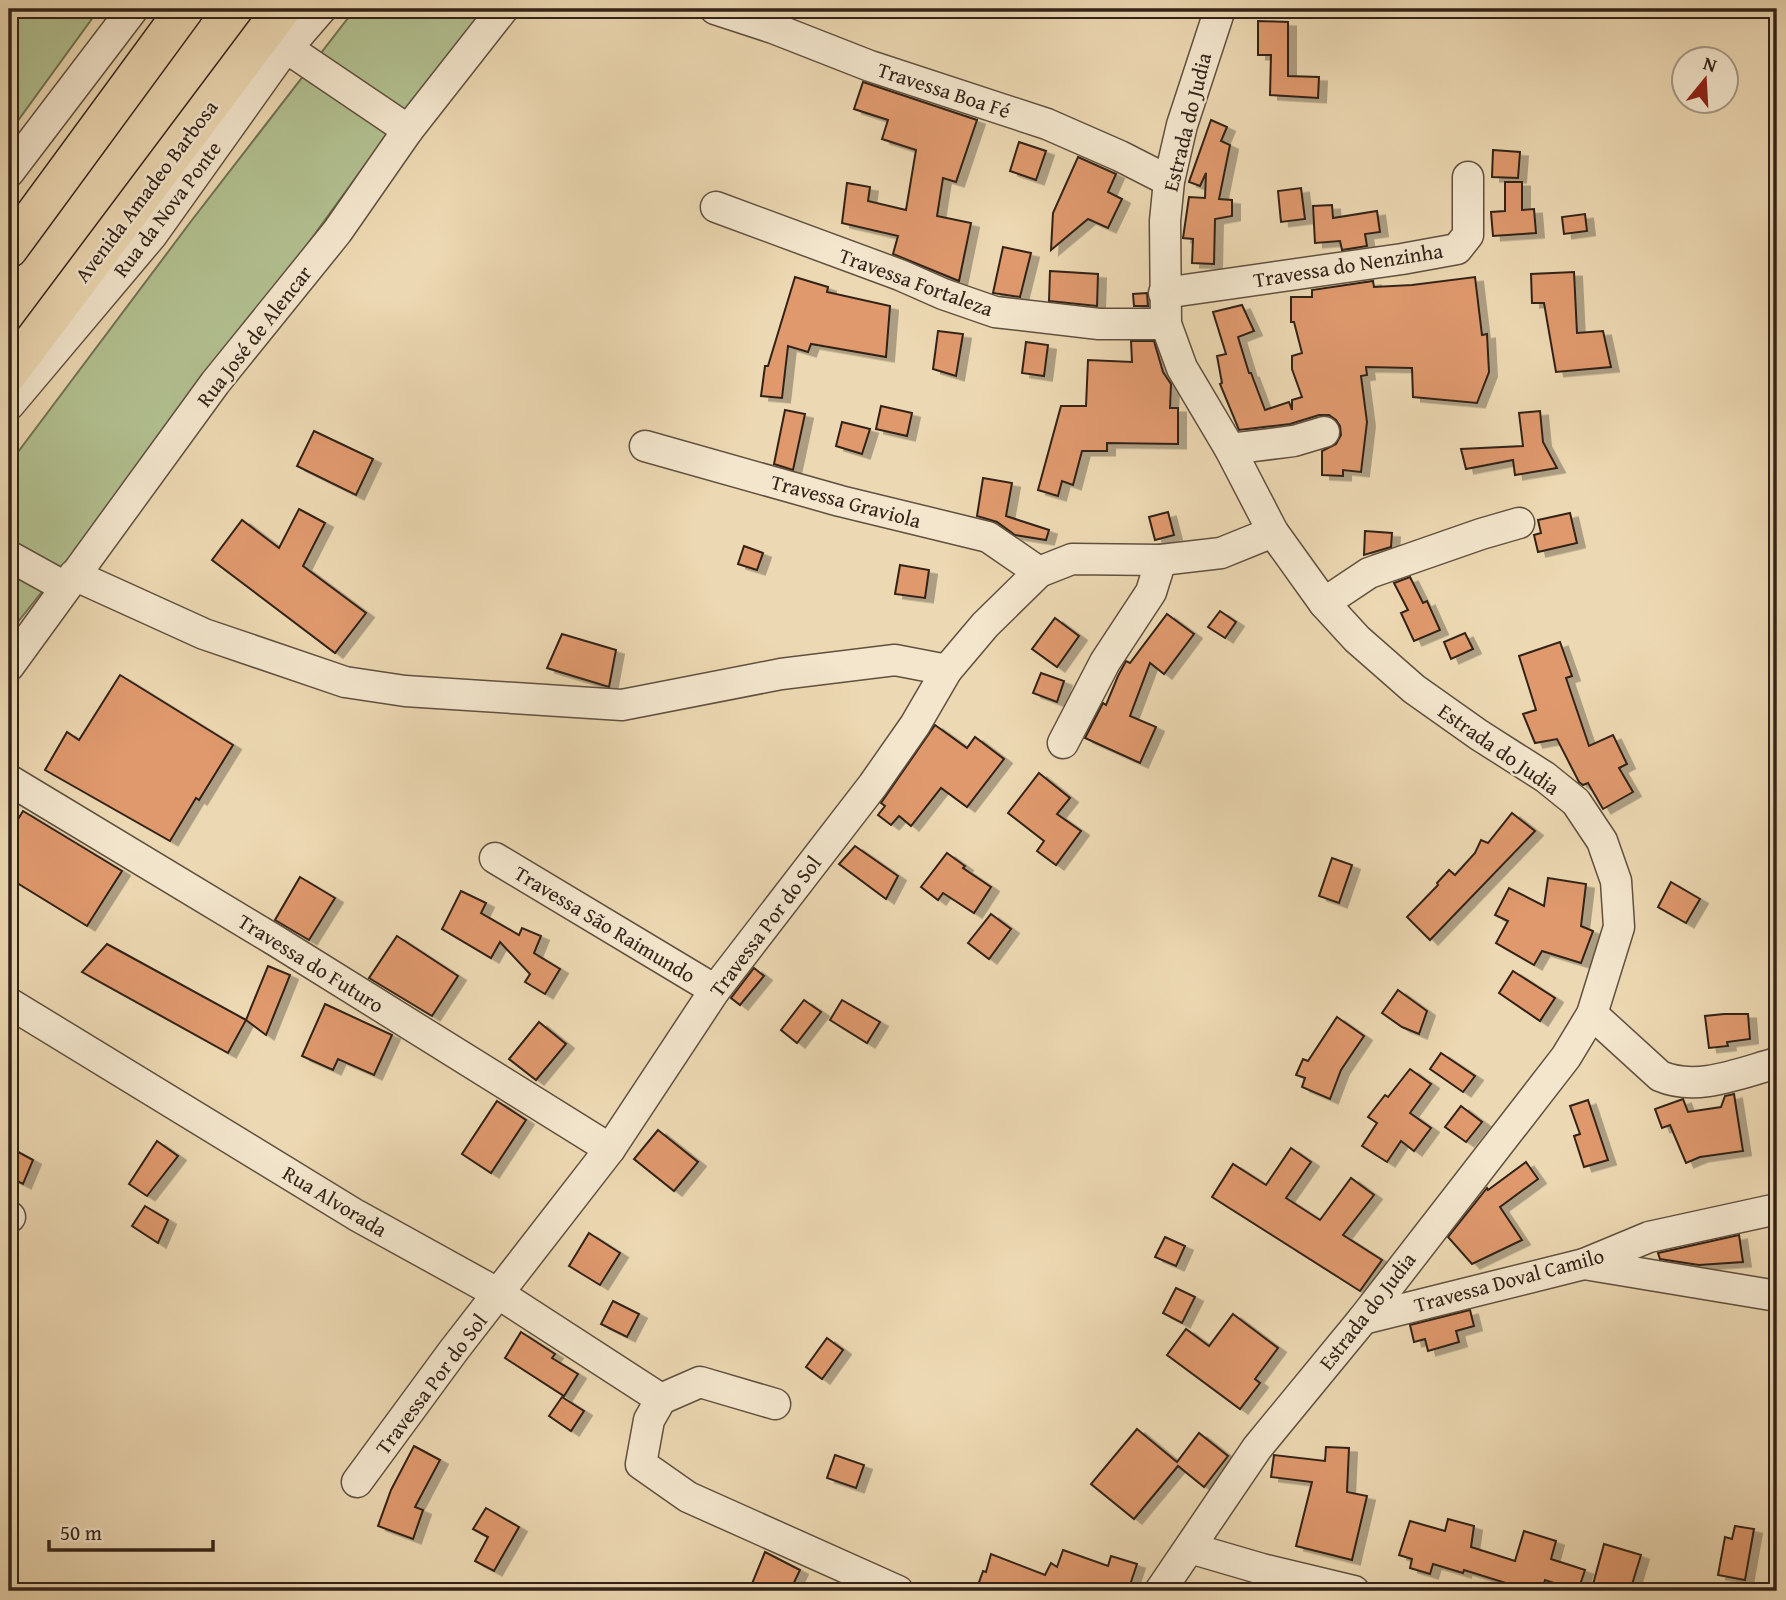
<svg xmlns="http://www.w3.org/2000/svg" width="1786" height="1600" font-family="'Gentium Book Plus',serif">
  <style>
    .green { fill: #b2c090; stroke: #727254; stroke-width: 2 }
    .building { fill: #df996d; stroke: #332319; stroke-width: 2; filter: url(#shadow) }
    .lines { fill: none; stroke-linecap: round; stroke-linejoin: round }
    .minor-casing { stroke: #61503f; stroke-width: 33 }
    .major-casing { stroke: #332319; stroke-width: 40 }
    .minor { stroke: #f3e6cd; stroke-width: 30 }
    .major { stroke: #ecd8b2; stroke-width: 37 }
    .labels { text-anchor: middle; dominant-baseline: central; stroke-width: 5; stroke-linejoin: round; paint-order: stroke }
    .street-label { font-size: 21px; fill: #332319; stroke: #f3e6cd }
  </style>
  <defs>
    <filter id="shadow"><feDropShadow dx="8" dy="4.5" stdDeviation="0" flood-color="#0004"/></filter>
  </defs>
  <rect width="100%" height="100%" fill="#ecd8b2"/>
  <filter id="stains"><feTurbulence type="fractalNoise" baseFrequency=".00286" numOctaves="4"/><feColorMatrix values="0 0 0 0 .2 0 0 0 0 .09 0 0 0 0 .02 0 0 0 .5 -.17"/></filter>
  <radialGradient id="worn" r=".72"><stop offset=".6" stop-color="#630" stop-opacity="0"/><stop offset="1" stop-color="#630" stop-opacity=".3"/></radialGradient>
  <g class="green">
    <polygon points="9,9 99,9 9,133"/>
    <polygon points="355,9 485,9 373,154 181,418 9,633 9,464 192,220"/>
  </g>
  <g class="building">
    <polygon points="1258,21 1288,22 1288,76 1319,77 1318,98 1270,95 1271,55 1258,55"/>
    <polygon points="863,82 977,120 956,182 943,178 937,216 971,223 959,281 893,254 898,236 842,223 847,183 870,187 868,201 906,210 916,150 882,139 888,120 854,109"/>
    <polygon points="1211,120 1227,127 1221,141 1230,145 1219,199 1232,200 1232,216 1215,219 1214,264 1192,263 1193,239 1183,238 1189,197 1205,198 1206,173 1200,186 1189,182"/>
    <polygon points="1019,142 1046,151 1036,180 1010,171"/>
    <polygon points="1493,150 1520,152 1518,178 1492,177"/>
    <polygon points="1078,157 1116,174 1108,192 1122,199 1108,228 1088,219 1051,250 1053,213"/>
    <polygon points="1505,182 1522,182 1522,210 1534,209 1536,233 1493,236 1491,212 1505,211"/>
    <polygon points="1301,188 1305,219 1281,222 1278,191"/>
    <polygon points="1332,205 1333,218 1377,211 1380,232 1365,234 1367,246 1342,250 1340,241 1315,243 1313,206"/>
    <polygon points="1585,214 1587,231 1564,234 1562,217"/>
    <polygon points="1003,247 1031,253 1020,297 993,293"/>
    <polygon points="1050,271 1098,274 1097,306 1049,301"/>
    <polygon points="1574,272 1577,333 1603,331 1611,367 1556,372 1544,303 1532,303 1531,274"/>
    <polygon points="795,277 828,287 827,292 890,306 886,357 811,344 808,352 788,346 782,398 761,396 765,366 768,366"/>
    <polygon points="1475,277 1482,335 1487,334 1489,372 1477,403 1413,397 1412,368 1366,367 1367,375 1361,376 1367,422 1361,472 1343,470 1343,476 1322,475 1322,451 1336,444 1341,435 1340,426 1336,420 1329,415 1319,415 1290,424 1239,430 1220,384 1222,383 1217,356 1226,354 1213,312 1242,305 1254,331 1238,337 1249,373 1251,373 1265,410 1289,402 1292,410 1292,400 1302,397 1292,369 1292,356 1302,353 1294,322 1291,322 1291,297 1312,297 1312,290 1373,281 1374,287 1412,285"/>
    <polygon points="1147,293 1148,306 1134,306 1133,294"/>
    <polygon points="938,331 963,334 956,376 933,369"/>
    <polygon points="1131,341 1154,341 1163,372 1171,384 1170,408 1178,408 1178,444 1107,443 1107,451 1082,451 1073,485 1062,481 1058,496 1038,490 1061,406 1086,406 1088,360 1132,362"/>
    <polygon points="1026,342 1048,345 1044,376 1022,373"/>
    <polygon points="881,406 912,413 907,436 876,429"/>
    <polygon points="785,410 805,414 793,470 774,464"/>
    <polygon points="1540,411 1543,442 1557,468 1515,475 1513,460 1466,469 1461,449 1523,446 1519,413"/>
    <polygon points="842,422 870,429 862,454 836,446"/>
    <polygon points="314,431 373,459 356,495 297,466"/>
    <polygon points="983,478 1012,483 1006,516 1049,530 1046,540 1015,535 997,522 977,516"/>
    <polygon points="299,509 325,523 303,566 366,613 335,653 212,560 242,520 279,548"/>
    <polygon points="1168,512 1174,535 1155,540 1149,517"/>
    <polygon points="1570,513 1577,543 1538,552 1534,535 1541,533 1538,520"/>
    <polygon points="1365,531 1392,533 1391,547 1364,555"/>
    <polygon points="744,546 763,553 757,570 738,564"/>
    <polygon points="900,565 929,570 925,598 895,594"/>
    <polygon points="1410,577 1423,603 1427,601 1440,630 1414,641 1401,613 1408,610 1394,583"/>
    <polygon points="1220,611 1236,622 1225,638 1208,627"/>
    <polygon points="1167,614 1194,634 1164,674 1150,663 1130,716 1156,727 1140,763 1085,738 1103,703 1106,705 1118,676 1126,661 1130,663"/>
    <polygon points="1055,618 1079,636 1057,667 1032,649"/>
    <polygon points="1465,633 1473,649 1451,659 1444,642"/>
    <polygon points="562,634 616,650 609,687 547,668"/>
    <polygon points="1560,642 1572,676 1566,678 1589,746 1613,735 1627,764 1619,768 1633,792 1603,809 1588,783 1583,785 1579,782 1557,739 1535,743 1523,714 1536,710 1519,656"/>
    <polygon points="1041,673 1064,681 1057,702 1033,693"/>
    <polygon points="120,675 233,745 199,800 196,798 170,841 45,770 67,732 79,740"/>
    <polygon points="935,725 967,748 975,737 1004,759 967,807 941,788 911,826 899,816 891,825 878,815 885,806 881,803"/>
    <polygon points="1039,773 1070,798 1057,814 1081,831 1056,865 1037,851 1044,841 1008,813"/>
    <polygon points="23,811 122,871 87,926 9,878 9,834"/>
    <polygon points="1512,813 1535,831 1430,940 1407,917 1438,885 1437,883 1449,870 1455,875 1475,853 1481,840 1488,843"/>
    <polygon points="855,846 898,876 886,899 839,864"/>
    <polygon points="947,853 965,866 963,868 991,887 974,913 943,893 938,900 921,887"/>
    <polygon points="1332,858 1352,865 1339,903 1319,896"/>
    <polygon points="300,877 335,898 309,940 275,920"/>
    <polygon points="1548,878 1586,884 1581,926 1593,931 1581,963 1542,951 1534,965 1496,943 1508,921 1495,915 1509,888 1544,906"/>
    <polygon points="1671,882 1700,899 1686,923 1658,907"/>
    <polygon points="461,891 486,903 481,913 519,935 522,928 541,936 534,953 560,969 545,994 525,982 530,974 500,942 491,958 442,929"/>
    <polygon points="991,914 1011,929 989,959 968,943"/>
    <polygon points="397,936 458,976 432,1016 369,978"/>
    <polygon points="107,944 246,1020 228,1053 82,972"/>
    <polygon points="268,966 290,975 266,1035 246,1020"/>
    <polygon points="754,968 764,976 740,1005 731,998"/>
    <polygon points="1513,971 1555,998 1540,1021 1499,993"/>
    <polygon points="1398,990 1427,1011 1419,1034 1402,1027 1382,1013"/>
    <polygon points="804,1000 821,1012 797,1043 781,1030"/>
    <polygon points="842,1000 880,1022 867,1043 830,1020"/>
    <polygon points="325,1004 392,1035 374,1075 338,1059 333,1070 302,1056"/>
    <polygon points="1724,1014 1748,1014 1750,1039 1727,1042 1728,1046 1709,1048 1705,1016"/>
    <polygon points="1337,1017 1364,1036 1341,1070 1330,1099 1302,1087 1305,1078 1296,1075 1303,1059 1308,1061"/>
    <polygon points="539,1022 566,1044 536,1080 509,1059"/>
    <polygon points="1441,1053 1475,1076 1463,1092 1430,1069"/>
    <polygon points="1410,1069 1431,1084 1410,1113 1431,1128 1414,1151 1401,1141 1387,1162 1362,1146 1377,1123 1368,1117 1385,1095 1388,1097"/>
    <polygon points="1734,1094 1743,1151 1700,1157 1686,1163 1670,1125 1662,1128 1655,1109 1683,1099 1688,1112 1721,1107 1725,1096"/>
    <polygon points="1588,1100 1608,1160 1584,1167 1574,1136 1580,1134 1570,1106"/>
    <polygon points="497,1101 526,1120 491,1173 462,1154"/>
    <polygon points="1461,1106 1482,1122 1466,1142 1445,1127"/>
    <polygon points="658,1130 698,1162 674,1191 634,1159"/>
    <polygon points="157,1141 178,1156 147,1196 129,1184"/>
    <polygon points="9,1147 33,1160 23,1184 9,1177"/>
    <polygon points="1291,1148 1311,1162 1286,1198 1320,1220 1351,1178 1374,1195 1343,1235 1382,1260 1360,1291 1212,1197 1233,1164 1266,1185"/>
    <polygon points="1526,1162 1538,1179 1500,1207 1522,1240 1472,1264 1448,1237 1487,1188 1488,1190"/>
    <polygon points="145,1206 168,1220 158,1243 132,1226"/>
    <polygon points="589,1233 620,1253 600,1285 569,1266"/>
    <polygon points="1739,1235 1743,1262 1699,1265 1660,1259 1658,1253"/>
    <polygon points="1165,1237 1185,1246 1176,1266 1155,1257"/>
    <polygon points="1176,1288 1195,1297 1182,1323 1163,1313"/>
    <polygon points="613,1301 639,1314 627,1337 601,1324"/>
    <polygon points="1470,1310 1474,1326 1456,1331 1459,1342 1428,1351 1425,1339 1414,1342 1410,1325"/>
    <polygon points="1233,1314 1278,1348 1255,1379 1260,1383 1240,1409 1167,1355 1186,1329 1209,1346"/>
    <polygon points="521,1332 555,1354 552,1358 578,1374 564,1396 505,1358"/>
    <polygon points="827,1338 843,1350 822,1379 806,1367"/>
    <polygon points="562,1397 584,1411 571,1431 549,1416"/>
    <polygon points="1137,1429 1177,1462 1199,1433 1228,1456 1204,1487 1178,1466 1134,1519 1091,1484"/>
    <polygon points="414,1446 440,1460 415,1507 423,1510 413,1539 378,1526 391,1490"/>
    <polygon points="1326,1447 1349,1448 1347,1492 1367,1496 1352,1560 1296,1546 1312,1482 1271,1477 1274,1455 1325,1461"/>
    <polygon points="835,1455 864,1465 856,1488 827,1478"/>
    <polygon points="486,1508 519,1527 494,1571 475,1561 488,1537 473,1529"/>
    <polygon points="1448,1519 1474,1526 1471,1547 1515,1561 1524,1531 1556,1541 1551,1559 1585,1570 1578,1591 1545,1580 1542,1591 1526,1586 1525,1589 1464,1570 1463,1573 1433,1564 1430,1574 1410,1568 1412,1559 1399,1555 1410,1521 1445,1531"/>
    <polygon points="1735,1526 1754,1529 1745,1580 1718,1575 1725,1537 1732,1539"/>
    <polygon points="1604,1544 1641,1555 1630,1591 1605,1591 1592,1588"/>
    <polygon points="1063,1550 1108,1566 1111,1556 1137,1564 1128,1591 981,1591 977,1588 983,1571 986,1572 991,1554 1045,1575 1051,1563 1057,1567"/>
    <polygon points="765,1552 800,1570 790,1591 749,1591"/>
  </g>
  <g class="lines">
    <g class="minor-casing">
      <g id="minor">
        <polyline points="715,9 773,28 870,66 1047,124 1120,156 1169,181"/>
        <polyline points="272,38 408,130"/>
        <polyline points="9,172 133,9"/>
        <polyline points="716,207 900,275 943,294 995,312 1099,324 1166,324"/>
        <polyline points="1164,293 1402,259 1457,249 1468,235 1468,177"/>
        <polyline points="9,405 152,235 276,61 321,9"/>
        <polyline points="645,446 840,501 988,537 1039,572"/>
        <polyline points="1230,449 1294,441 1324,432"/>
        <polyline points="9,556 65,587"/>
        <polyline points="74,575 204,634 345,682 405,691 622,705 781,674 895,660 947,670"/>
        <polyline points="1324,603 1369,573 1481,534 1519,523"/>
        <polyline points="9,666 215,383 337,232 408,130 503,9"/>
        <polyline points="1063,743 1105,662 1151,592 1161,560"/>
        <polyline points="9,780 276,941 610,1149"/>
        <polyline points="495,858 715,990"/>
        <polyline points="9,1003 356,1215 499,1294 661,1399"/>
        <path d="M1592 1014 1660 1076C1697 1092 1740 1073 1777 1063"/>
        <polyline points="9,1216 10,1217"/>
        <polyline points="1584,1264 1777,1296"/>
        <polyline points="1363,1319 1584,1264 1649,1237 1777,1209"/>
        <polyline points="775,1404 700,1382 661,1399 649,1420 641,1464 688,1497 898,1591"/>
        <polyline points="357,1482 454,1350 610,1149 715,990 873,785 915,725 947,670 985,625 1039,572 1072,559 1161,560 1221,553 1273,532"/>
        <polyline points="1190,1548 1262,1569 1354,1591"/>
        <polyline points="1160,1591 1257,1448 1363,1319 1566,1057 1592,1014 1619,927 1616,881 1602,841 1576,802 1545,777 1479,735 1414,689 1357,639 1324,603 1273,532 1230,449 1182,368 1166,324 1165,221 1169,181 1182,125 1220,9"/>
      </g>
    </g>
    <g class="major-casing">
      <g id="major">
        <polyline points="9,249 185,9"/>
        <polyline points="9,373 282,9"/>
      </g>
    </g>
    <use href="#minor" class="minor"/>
    <use href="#major" class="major"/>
  </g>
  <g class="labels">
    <g class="street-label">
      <text transform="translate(944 90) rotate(18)">Travessa Boa Fé</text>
      <text transform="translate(1187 122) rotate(-76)">Estrada do Judia</text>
      <text transform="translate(146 191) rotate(-53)">Avenida Amadeo Barbosa</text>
      <text transform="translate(167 209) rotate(-53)">Rua da Nova Ponte</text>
      <text transform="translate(1348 265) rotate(-9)">Travessa do Nenzinha</text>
      <text transform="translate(916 282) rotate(20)">Travessa Fortaleza</text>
      <text transform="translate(254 336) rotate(-52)">Rua José de Alencar</text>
      <text transform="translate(846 501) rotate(15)">Travessa Graviola</text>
      <text transform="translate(1499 749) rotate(35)">Estrada do Judia</text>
      <text transform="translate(605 924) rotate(31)">Travessa São Raimundo</text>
      <text transform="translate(765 926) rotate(-53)">Travessa Por do Sol</text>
      <text transform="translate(311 963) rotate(32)">Travessa do Futuro</text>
      <text transform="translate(335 1201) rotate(31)">Rua Alvorada</text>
      <text transform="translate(1509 1280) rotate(-15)">Travessa Doval Camilo</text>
      <text transform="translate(1367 1311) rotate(-52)">Estrada do Judia</text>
      <text transform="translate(431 1384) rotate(-53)">Travessa Por do Sol</text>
    </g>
  </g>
  <rect width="1786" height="1600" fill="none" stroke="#ecd8b2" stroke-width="35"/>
  <rect x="10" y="10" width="1765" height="1579" fill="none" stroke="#332319" stroke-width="3.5"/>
  <rect x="18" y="18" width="1751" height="1565" fill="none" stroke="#332319" stroke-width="2"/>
  <g transform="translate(1705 80) rotate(18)"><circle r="33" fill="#f3e6cd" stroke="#a69885" stroke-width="2"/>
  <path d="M0-5L12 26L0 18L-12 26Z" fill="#8f2418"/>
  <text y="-10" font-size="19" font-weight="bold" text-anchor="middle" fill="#332319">N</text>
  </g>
  <path d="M49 1540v10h164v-10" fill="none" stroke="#332319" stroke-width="3.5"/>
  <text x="60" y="1540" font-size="21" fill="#332319" stroke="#f3e6cd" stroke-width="5" paint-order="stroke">50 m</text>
  <rect width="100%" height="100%" filter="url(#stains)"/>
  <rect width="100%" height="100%" fill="url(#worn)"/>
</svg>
